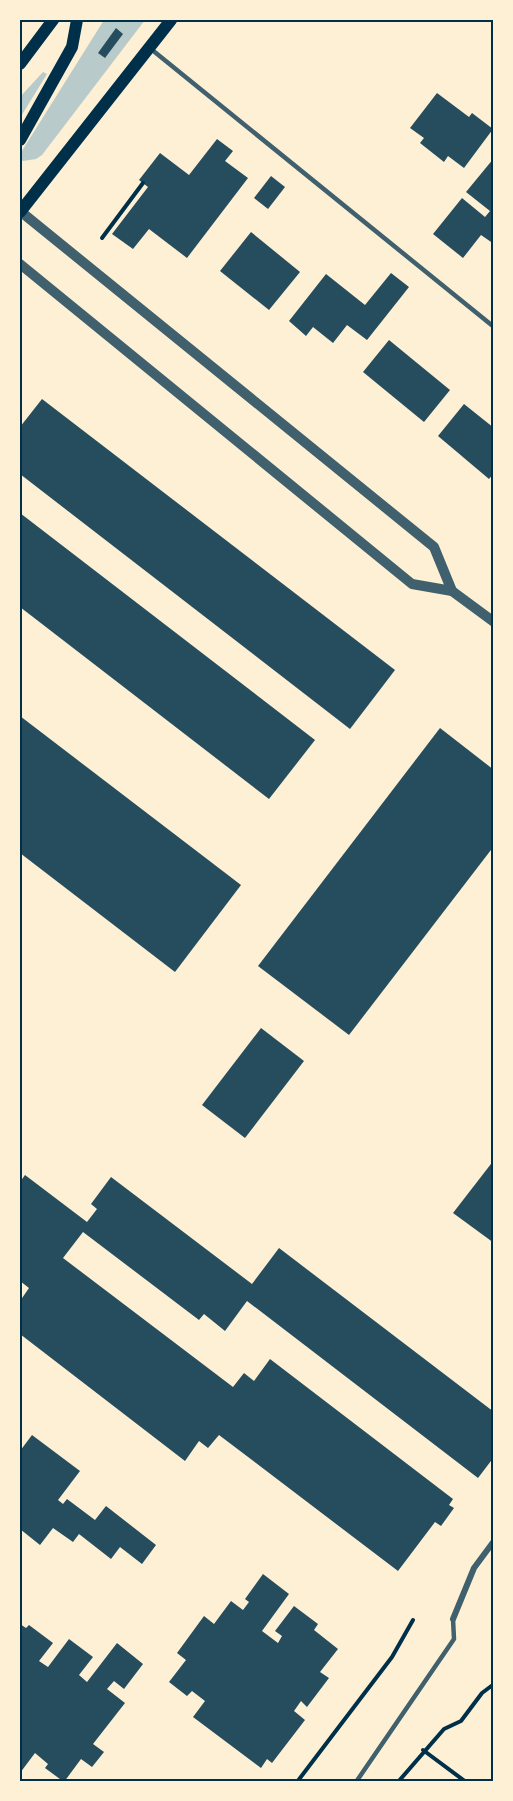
<svg xmlns="http://www.w3.org/2000/svg" width="513" height="1801" font-family="'Source Sans 3',sans-serif">
  <style>
    .green { fill: #b9caca }
    .building { fill: #264d5e }
    .lines { fill: none; stroke-linecap: round; stroke-linejoin: round }
    .path { stroke: #003049; stroke-width: 4 }
    .service { stroke: #3f606c; stroke-width: 4.5 }
    .minor { stroke: #3f606c; stroke-width: 6 }
    .tertiary { stroke: #3f606c; stroke-width: 10 }
    .secondary { stroke: #003049; stroke-width: 12 }
    .neatline { fill: none; stroke: #003049; stroke-width: 2 }
  </style>
  <rect width="100%" height="100%" fill="#fdf0d5"/>
  <g class="green">
    <polygon points="104,20 145,20 42,155 36,159 23,161 20,159 20,154"/>
    <polygon points="43,72 47,74 20,118 20,97"/>
  </g>
  <g class="building">
    <polygon points="116,28 123,34 105,58 98,53"/>
    <polygon points="437,93 469,117 472,113 493,129 464,168 448,156 444,162 420,143 424,138 410,128"/>
    <polygon points="217,139 233,151 225,161 248,178 187,258 149,229 133,249 112,234 148,187 139,180 160,153 189,175"/>
    <polygon points="494,158 494,244 481,235 463,258 433,234 462,198 485,217 490,211 466,192"/>
    <polygon points="271,176 285,187 268,209 254,198"/>
    <polygon points="251,232 300,272 269,310 220,271"/>
    <polygon points="391,273 409,287 367,340 347,325 333,343 313,327 306,336 289,321 326,274 365,305"/>
    <polygon points="389,340 450,390 424,422 363,372"/>
    <polygon points="42,399 395,670 350,729 20,474 20,427"/>
    <polygon points="464,404 494,428 494,473 489,479 438,436"/>
    <polygon points="20,513 315,740 269,799 20,607"/>
    <polygon points="20,716 241,885 175,972 20,853"/>
    <polygon points="440,728 494,770 494,846 349,1035 258,966"/>
    <polygon points="261,1028 304,1061 245,1138 202,1105"/>
    <polygon points="494,1160 494,1243 453,1213"/>
    <polygon points="25,1175 87,1222 97,1209 91,1204 111,1177 252,1284 279,1248 494,1412 494,1457 478,1478 247,1301 225,1331 204,1314 199,1320 83,1232 63,1258 233,1387 244,1373 254,1381 270,1359 453,1499 449,1505 454,1508 441,1526 435,1522 398,1571 219,1435 208,1448 199,1441 185,1461 20,1334 20,1301 29,1288 20,1281 20,1182"/>
    <polygon points="32,1435 80,1471 58,1500 63,1504 67,1499 95,1520 106,1506 156,1545 142,1564 120,1547 111,1559 79,1534 73,1542 53,1528 40,1545 20,1529 20,1451"/>
    <polygon points="263,1574 289,1594 262,1631 278,1643 282,1636 275,1631 294,1606 318,1624 314,1630 338,1649 320,1672 329,1678 307,1707 301,1701 294,1711 305,1720 272,1763 267,1759 261,1768 193,1717 205,1701 192,1691 187,1696 169,1682 186,1660 177,1653 204,1616 214,1624 231,1601 243,1610 249,1602 245,1599"/>
    <polygon points="20,1624 26,1628 29,1625 53,1643 39,1661 48,1667 69,1639 93,1657 79,1675 87,1682 117,1643 143,1664 124,1689 114,1681 107,1689 125,1703 93,1744 104,1752 92,1767 81,1759 64,1782 45,1768 48,1764 35,1753 20,1773"/>
  </g>
  <g class="lines">
    <g class="path">
      <polyline points="102,238 143,183"/>
      <polyline points="423,1750 466,1782"/>
      <polyline points="297,1782 392,1657 413,1620"/>
      <polyline points="398,1782 444,1729 461,1721 482,1693 494,1684"/>
    </g>
    <g class="service">
      <polyline points="151,49 494,327"/>
      <polyline points="356,1782 454,1639 453,1619"/>
    </g>
    <polyline class="minor" points="453,1619 474,1568 494,1541"/>
    <g class="tertiary">
      <polyline points="20,211 434,547 452,591"/>
      <polyline points="20,264 412,584 452,591 494,622"/>
    </g>
    <g class="secondary">
      <polyline points="20,64 53,20"/>
      <polyline points="20,140 72,47 77,20"/>
      <polyline points="20,212 171,20"/>
    </g>
  </g>
  <rect width="513" height="1801" fill="none" stroke="#fdf0d5" stroke-width="42"/>
  <rect x="21" y="21" width="471" height="1759" class="neatline"/>
</svg>
